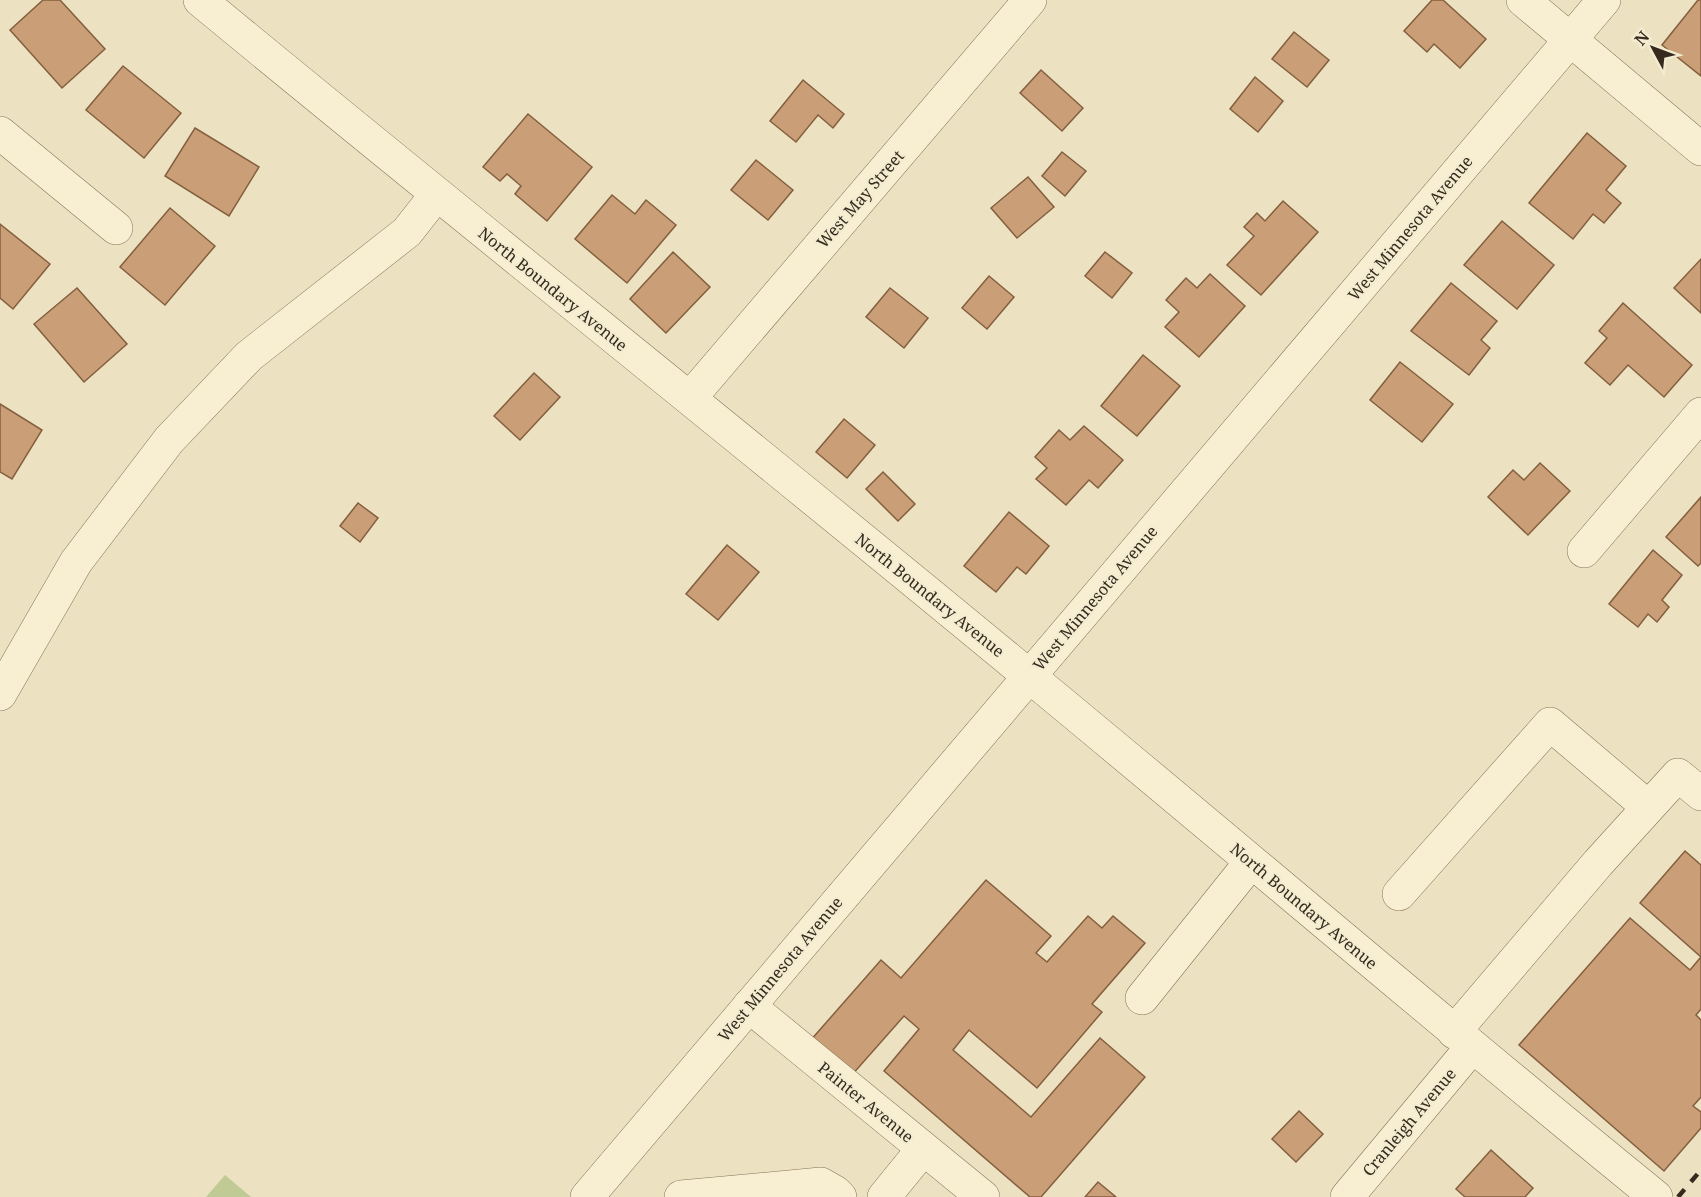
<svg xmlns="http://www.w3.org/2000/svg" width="1701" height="1197" font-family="'Noto Serif',serif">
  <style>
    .green { fill: #c0ca95 }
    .building { fill: #ca9f77; stroke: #845f3f; stroke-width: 1.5 }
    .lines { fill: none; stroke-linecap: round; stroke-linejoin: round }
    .minor-casing { stroke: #857459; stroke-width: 34 }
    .minor { stroke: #f8efd3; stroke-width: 33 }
    .rail { stroke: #352a1d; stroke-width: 4.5; stroke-dasharray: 10 10; stroke-linecap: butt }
    .labels { text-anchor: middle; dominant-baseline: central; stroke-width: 4.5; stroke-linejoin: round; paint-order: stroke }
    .street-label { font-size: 16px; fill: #352a1d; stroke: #f4ecd0 }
  </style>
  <rect width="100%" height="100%" fill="#ece2c1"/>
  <polygon class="green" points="225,1175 251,1197 206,1197"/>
  <g class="building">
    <polygon points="43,0 60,0 105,49 62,88 10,30"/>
    <polygon points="1432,0 1443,0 1486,39 1460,68 1434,44 1427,52 1404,31"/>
    <polygon points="1698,0 1701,0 1701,76 1662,45"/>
    <polygon points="1294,32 1329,60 1307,87 1272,59"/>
    <polygon points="123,66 181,113 144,158 86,110"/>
    <polygon points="1041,70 1083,108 1062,131 1020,93"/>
    <polygon points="1255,77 1283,101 1258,132 1230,109"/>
    <polygon points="803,80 844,114 833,128 818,115 796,142 770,121"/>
    <polygon points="528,114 592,167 547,221 515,194 521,186 507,174 500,181 483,167"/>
    <polygon points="195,128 259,167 229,216 165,176"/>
    <polygon points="1587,133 1626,166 1606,190 1621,203 1604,223 1593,214 1573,239 1529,203"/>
    <polygon points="1062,152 1086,171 1065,196 1042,176"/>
    <polygon points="756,160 793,190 768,220 731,190"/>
    <polygon points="1028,177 1054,207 1017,238 991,208"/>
    <polygon points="612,195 635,214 646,200 676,225 627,283 575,239"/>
    <polygon points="1283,201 1318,232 1261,295 1227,265 1254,236 1244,227 1257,213 1265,221"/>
    <polygon points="170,208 215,246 165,305 120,267"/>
    <polygon points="1502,221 1554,265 1517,309 1464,265"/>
    <polygon points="0,224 50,264 13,309 0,298"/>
    <polygon points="673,252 710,287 666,333 630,299"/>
    <polygon points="1105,252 1132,273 1112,298 1085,276"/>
    <polygon points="1701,259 1701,313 1674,288"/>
    <polygon points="1210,274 1245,306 1199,357 1165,327 1179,312 1166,300 1186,278 1197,288"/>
    <polygon points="989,276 1014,297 987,329 962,308"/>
    <polygon points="1451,283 1497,321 1481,340 1490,348 1469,375 1411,331"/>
    <polygon points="77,288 127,344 84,382 34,324"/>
    <polygon points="890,288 928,318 904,348 866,317"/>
    <polygon points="1623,303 1692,365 1664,397 1628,365 1610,385 1585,363 1607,338 1599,331"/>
    <polygon points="1143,355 1180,386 1137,436 1101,406"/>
    <polygon points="1400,362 1453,404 1422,442 1370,400"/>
    <polygon points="534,373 560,397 520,440 494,416"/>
    <polygon points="0,404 42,430 12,479 0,472"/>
    <polygon points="844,419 875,445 847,478 816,452"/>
    <polygon points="1084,426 1123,460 1098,488 1089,480 1066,505 1036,479 1047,468 1035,457 1059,430 1070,440"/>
    <polygon points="1540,463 1570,491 1528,535 1488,497 1513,470 1524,480"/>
    <polygon points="883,472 915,504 898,521 866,489"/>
    <polygon points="1701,497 1701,563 1698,566 1666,537"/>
    <polygon points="358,503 378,518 360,542 340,526"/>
    <polygon points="1009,512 1049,546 1026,574 1017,567 996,592 964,566"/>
    <polygon points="727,545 759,572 718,620 686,594"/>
    <polygon points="1653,550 1682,575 1662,600 1669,607 1657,622 1648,614 1638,627 1609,604"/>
    <polygon points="1685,851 1701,865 1701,957 1640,903"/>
    <polygon points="986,880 1051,936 1036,953 1047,962 1088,916 1102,928 1113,916 1145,943 1092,1004 1102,1012 1037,1088 969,1030 953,1050 1031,1117 1100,1038 1145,1077 1041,1197 1030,1197 884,1071 919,1029 904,1016 851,1076 810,1041 881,960 901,978"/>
    <polygon points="1630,918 1690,970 1701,957 1701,1009 1696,1015 1701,1020 1701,1097 1693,1106 1701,1112 1701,1128 1664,1171 1519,1045"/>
    <polygon points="1299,1111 1323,1134 1296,1162 1272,1139"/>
    <polygon points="1491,1150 1533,1188 1525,1197 1465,1197 1456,1189"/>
    <polygon points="1098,1182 1116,1197 1085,1197"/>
  </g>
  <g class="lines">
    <g class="minor-casing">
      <g id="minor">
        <path d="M200 0C475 227 755 449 1029 676 1239 849 1445 1026 1656 1197"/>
        <polyline points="1523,0 1701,149"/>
        <polyline points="0,133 116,228"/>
        <polyline points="690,398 1030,0"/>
        <polyline points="1584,551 1701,414"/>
        <polyline points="0,694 76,562 169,440 249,356 407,232 436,195"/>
        <polyline points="1399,894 1550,724 1648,807"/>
        <polyline points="1142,998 1251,862"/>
        <polyline points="749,1006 983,1197"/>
        <polyline points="1454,1032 1598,863 1678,775 1701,794"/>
        <polyline points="587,1197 1604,0"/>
        <polyline points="681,1197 821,1184 835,1192 840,1197"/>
        <polyline points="884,1197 923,1149"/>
        <polyline points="1347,1197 1472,1047"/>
      </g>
    </g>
    <use href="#minor" class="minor"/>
    <polyline class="rail" points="1678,1197 1701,1170"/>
  </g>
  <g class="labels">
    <g class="street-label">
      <text transform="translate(860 199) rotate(-49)">West May Street</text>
      <text transform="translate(1410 228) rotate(-50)">West Minnesota Avenue</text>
      <text transform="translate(553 289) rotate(39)">North Boundary Avenue</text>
      <text transform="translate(930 595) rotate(39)">North Boundary Avenue</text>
      <text transform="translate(1095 598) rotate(-50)">West Minnesota Avenue</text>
      <text transform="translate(1304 906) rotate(40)">North Boundary Avenue</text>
      <text transform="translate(780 969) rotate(-50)">West Minnesota Avenue</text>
      <text transform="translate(866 1102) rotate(39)">Painter Avenue</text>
      <text transform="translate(1409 1122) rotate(-50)">Cranleigh Avenue</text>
    </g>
  </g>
  <g transform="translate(1653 48) rotate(311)" stroke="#f4ecd0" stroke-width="4.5" paint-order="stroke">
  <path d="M0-4.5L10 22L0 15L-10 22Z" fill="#352a1d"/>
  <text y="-9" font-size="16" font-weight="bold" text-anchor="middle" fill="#352a1d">N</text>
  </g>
</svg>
